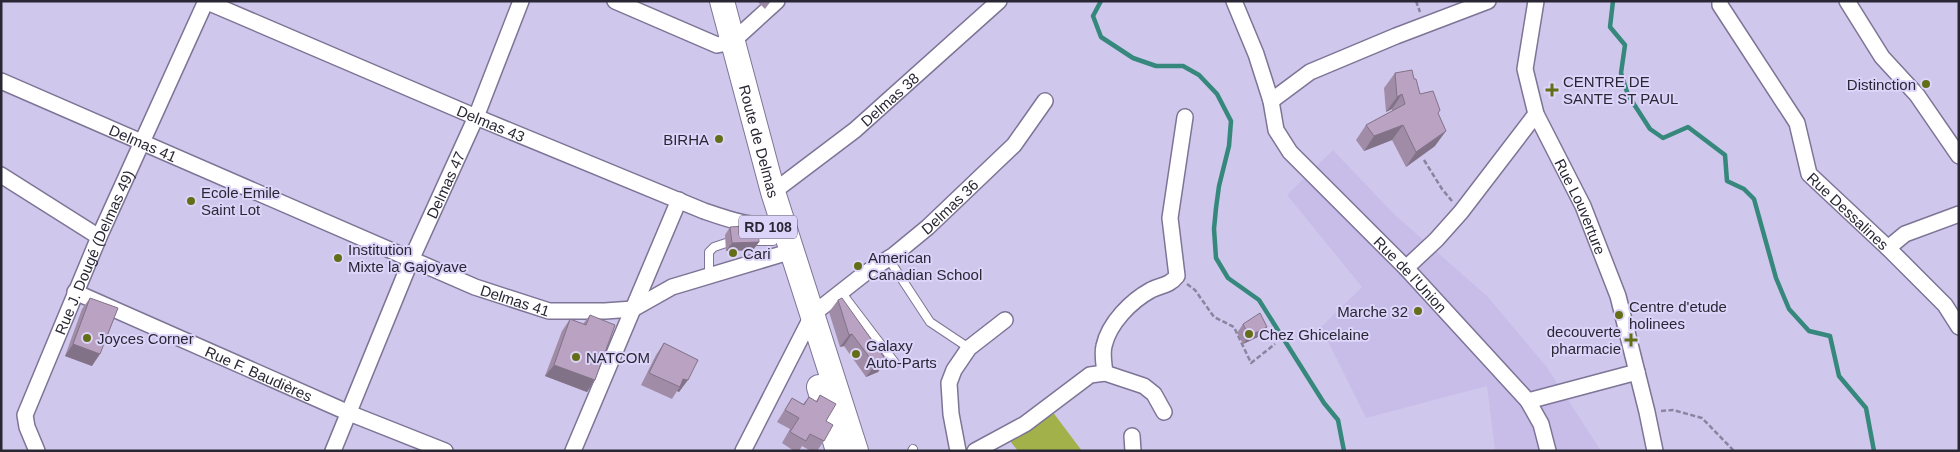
<svg xmlns="http://www.w3.org/2000/svg" width="1960" height="452" font-family="Arial,sans-serif">
  <style>
    .built { fill: #c8bde9 }
    .green { fill: #a2b149 }
    .lines { fill: none; stroke-linecap: round; stroke-linejoin: round }
    .stream { stroke: #35887b; stroke-width: 4.5 }
    .service-casing { stroke: #7d7496; stroke-width: 10 }
    .minor-casing { stroke: #7d7496; stroke-width: 18 }
    .primary-casing { stroke: #7d7496; stroke-width: 26 }
    .path { stroke: #8a849f; stroke-width: 2.5; stroke-dasharray: 5 2.5; stroke-linecap: butt }
    .service { stroke: #fff; stroke-width: 8 }
    .minor { stroke: #fff; stroke-width: 15 }
    .primary { stroke: #fff; stroke-width: 24 }
    .wall { fill: #a08ca7 }
    .shaded-wall { fill: #827288 }
    .building { fill: #baa3c2; stroke: #827288 }
    .poi-dot { fill: #636e17; stroke: #ddd4f9; stroke-width: 2 }
    .labels { text-anchor: middle; dominant-baseline: central; stroke-width: 4; stroke-linejoin: round; paint-order: stroke }
    .shield { fill: #ddd4f9; stroke: #605b70; stroke-width: 1 }
    .shield-label { font-size: 14px; font-weight: bold; fill: #2a2735 }
    .poi-label { font-size: 15px; fill: #2a2735; stroke: #ddd4f9; text-anchor: start }
    .street-label { font-size: 15px; fill: #2a2735; stroke: #ddd4f9 }
  </style>
  <rect width="100%" height="100%" fill="#d0c7ec"/>
  <polygon class="built" points="1333,150 1395,215 1487,296 1546,366 1601,451 1495,451 1487,386 1366,418 1321,327 1362,287 1287,195"/>
  <polygon class="green" points="1052,411 1082,451 1018,451 1010,441"/>
  <g class="lines">
    <g class="stream">
      <polyline points="1101,1 1093,16 1101,37 1133,58 1156,66 1183,66 1199,75 1217,94 1231,121 1229,146 1219,186 1216,208 1214,229 1216,258 1228,278 1259,300 1324,403 1338,420 1344,451"/>
      <polyline points="1613,1 1610,27 1625,45 1621,73 1628,95 1650,129 1663,138 1688,127 1725,155 1727,181 1744,189 1754,199 1776,278 1789,309 1809,331 1830,336 1839,376 1866,408 1874,451"/>
    </g>
    <g class="service-casing">
      <g id="service">
        <polyline points="753,241 773,241"/>
        <polyline points="888,258 930,322 969,348"/>
        <polyline points="709,275 709,252 714,247 726,243"/>
        <polyline points="841,292 895,363"/>
        <polyline points="912,451 913,449"/>
      </g>
    </g>
    <g class="minor-casing">
      <g id="minor">
        <path id="s1" d="M205 1 476 117 704 211C730 220 755 229 783 224"/>
        <polyline points="615,1 717,45 732,42 777,1"/>
        <path id="s2" d="M1234 1 1256 54 1271 101 1276 130 1290 152 1406 268 1528 401 1541 424 1548 451"/>
        <path id="s3" d="M1536 1 1525 69 1536 114 1583 206 1618 296 1647 412 1655 451"/>
        <path id="s4" d="M1720 1V5L1797 123 1809 174 1888 248 1945 305 1959 327"/>
        <polyline points="1847,1 1882,57 1917,95 1959,156"/>
        <path id="s5" d="M1 81 475 287 549 311H605L633 309 672 287 792 251"/>
        <polyline points="1271,101 1310,72 1396,36 1488,1"/>
        <polyline points="1,175 99,237"/>
        <path id="s6" d="M773 192 855 130 999 1"/>
        <polyline points="1888,248 1905,234 1959,214"/>
        <polyline points="1406,268 1436,240 1461,212 1536,114"/>
        <path id="s7" d="M75 292 349 413 445 451"/>
        <path d="M1105 373C1104 365 1102 354 1104 346 1109 323 1131 301 1151 290 1161 285 1169 286 1177 276L1170 218 1185 117"/>
        <polyline points="1528,401 1637,372"/>
        <polyline points="1132,436 1133,451"/>
        <path id="s8" d="M37 451 27 427 25 415 99 237 206 1"/>
        <path id="s9" d="M333 451 411 260 476 117 521 1"/>
        <polyline points="573,451 679,200"/>
        <path id="s10" d="M743 451 813 314 864 274 894 255 928 227 1014 145 1045 101"/>
        <polyline points="958,451 951,414 949,383 954,370 969,348 1005,320"/>
        <polyline points="975,451 1025,424 1090,375 1105,373 1144,386 1154,394 1164,412"/>
      </g>
    </g>
    <g class="primary-casing">
      <g id="primary">
        <path id="s11" d="M722 1 773 192 856 451"/>
        <polyline points="819,387 838,451"/>
      </g>
    </g>
    <g class="path">
      <polyline points="1416,1 1420,12"/>
      <polyline points="1424,160 1442,189 1452,201"/>
      <polyline points="1187,284 1195,290 1214,317 1234,327 1251,363 1275,344"/>
      <polyline points="1661,411 1673,410 1702,418 1734,451"/>
    </g>
    <use href="#service" class="service"/>
    <use href="#minor" class="minor"/>
    <use href="#primary" class="primary"/>
  </g>
  <g class="wall">
    <polygon points="757,1 771,1 765,9"/>
    <polygon points="1395,73 1414,79 1420,94 1438,113 1435,146 1406,167 1392,140 1364,151 1356,140 1366,125 1392,111 1392,109 1386,112 1384,88"/>
    <polygon points="730,227 759,242 753,250 726,251 725,235"/>
    <polygon points="90,298 92,366 65,356 82,309"/>
    <polygon points="838,300 886,360 878,372 866,377 844,346 840,347 829,312"/>
    <polygon points="590,315 595,380 587,392 545,376 562,331 570,319 583,324"/>
    <polygon points="1243,324 1262,335 1243,344 1237,333"/>
    <polygon points="664,343 698,360 679,392 677,391 672,399 641,385 656,355"/>
    <polygon points="820,395 826,421 824,441 817,451 811,451 802,446 799,451 794,451 782,443 790,429 777,422 792,398 803,404 809,397 816,401"/>
  </g>
  <g class="shaded-wall">
    <polygon points="1402,94 1392,109 1386,112 1397,97"/>
    <polygon points="1403,125 1392,140 1364,151 1374,136"/>
    <polygon points="1446,131 1435,146 1406,167 1416,152"/>
    <polygon points="759,242 753,250 726,251 732,243"/>
    <polygon points="1267,327 1262,335 1243,344 1249,336"/>
    <polygon points="852,334 844,346 840,347 849,335"/>
    <polygon points="73,344 100,354 92,366 65,356"/>
    <polygon points="886,360 878,372 866,377 875,365"/>
    <polygon points="554,365 595,380 587,392 545,376"/>
    <polygon points="683,379 688,380 679,392 677,391 680,387"/>
  </g>
  <g class="building">
    <polygon points="1412,70 1414,79 1416,79 1420,94 1433,91 1440,110 1438,113 1446,131 1416,152 1403,125 1374,136 1366,125 1405,104 1402,94 1397,97 1395,73"/>
    <polygon points="758,225 759,242 732,243 730,227"/>
    <polygon points="90,298 118,308 100,354 73,344"/>
    <polygon points="842,298 886,360 875,365 852,334 849,335 838,300"/>
    <polygon points="1260,313 1267,327 1249,336 1243,324"/>
    <polygon points="590,315 615,325 595,380 554,365 570,319 586,325"/>
    <polygon points="664,343 698,360 688,380 683,379 680,387 649,373"/>
    <polygon points="820,395 836,404 826,421 833,425 824,441 810,434 806,441 790,432 799,418 785,410 792,398 804,405 809,397 817,402"/>
  </g>
  <g class="poi-dot">
    <circle cx="1926" cy="84" r="5"/>
    <path d="M1549.5 82.5h5v5h5v5h-5v5h-5v-5h-5v-5h5z"/>
    <circle cx="719" cy="139" r="5"/>
    <circle cx="191" cy="201" r="5"/>
    <circle cx="733" cy="253" r="5"/>
    <circle cx="338" cy="258" r="5"/>
    <circle cx="858" cy="266" r="5"/>
    <circle cx="1418" cy="311" r="5"/>
    <circle cx="1619" cy="315" r="5"/>
    <circle cx="1249" cy="334" r="5"/>
    <circle cx="87" cy="338" r="5"/>
    <path d="M1628.5 332.5h5v5h5v5h-5v5h-5v-5h-5v-5h5z"/>
    <circle cx="856" cy="354" r="5"/>
    <circle cx="576" cy="357" r="5"/>
  </g>
  <g class="labels">
    <rect class="shield" x="739" y="215.5" width="58" height="23" rx="4"/>
    <g class="shield-label">
      <text x="768" y="227">RD 108</text>
    </g>
    <g class="poi-label">
      <text x="1563" y="81">CENTRE DE<tspan x="1563" dy="17">SANTE ST PAUL</tspan></text>
      <text x="1916" y="84" text-anchor="end">Distinction</text>
      <text x="709" y="139" text-anchor="end">BIRHA</text>
      <text x="201" y="192">Ecole Emile<tspan x="201" dy="17">Saint Lot</tspan></text>
      <text x="348" y="249">Institution<tspan x="348" dy="17">Mixte la Gajoyave</tspan></text>
      <text x="743" y="253">Cari</text>
      <text x="868" y="257">American<tspan x="868" dy="17">Canadian School</tspan></text>
      <text x="1629" y="306">Centre d'etude<tspan x="1629" dy="17">holinees</tspan></text>
      <text x="1408" y="311" text-anchor="end">Marche 32</text>
      <text x="1621" y="331" text-anchor="end">decouverte<tspan x="1621" dy="17">pharmacie</tspan></text>
      <text x="1259" y="334">Chez Ghicelaine</text>
      <text x="97" y="338">Joyces Corner</text>
      <text x="866" y="345">Galaxy<tspan x="866" dy="17">Auto-Parts</tspan></text>
      <text x="586" y="357">NATCOM</text>
    </g>
    <g class="street-label">
      <text stroke="none"><textPath href="#s6" startOffset="149">Delmas 38</textPath></text>
      <text stroke="none"><textPath href="#s1" startOffset="311">Delmas 43</textPath></text>
      <text stroke="none"><textPath href="#s11" startOffset="145">Route de Delmas</textPath></text>
      <text stroke="none"><textPath href="#s5" startOffset="155">Delmas 41</textPath></text>
      <text stroke="none"><textPath href="#s9" startOffset="289">Delmas 47</textPath></text>
      <text stroke="none"><textPath href="#s3" startOffset="218">Rue Louverture</textPath></text>
      <text stroke="none"><textPath href="#s10" startOffset="328">Delmas 36</textPath></text>
      <text stroke="none"><textPath href="#s4" startOffset="251">Rue Dessalines</textPath></text>
      <text stroke="none"><textPath href="#s8" startOffset="215">Rue J. Dougé (Delmas 49)</textPath></text>
      <text stroke="none"><textPath href="#s2" startOffset="334">Rue de l'Union</textPath></text>
      <text stroke="none"><textPath href="#s5" startOffset="559">Delmas 41</textPath></text>
      <text stroke="none"><textPath href="#s7" startOffset="201">Rue F. Baudières</textPath></text>
    </g>
  </g>
  <rect width="1960" height="452" fill="none" stroke="#2a2735" stroke-width="5"/>
</svg>
